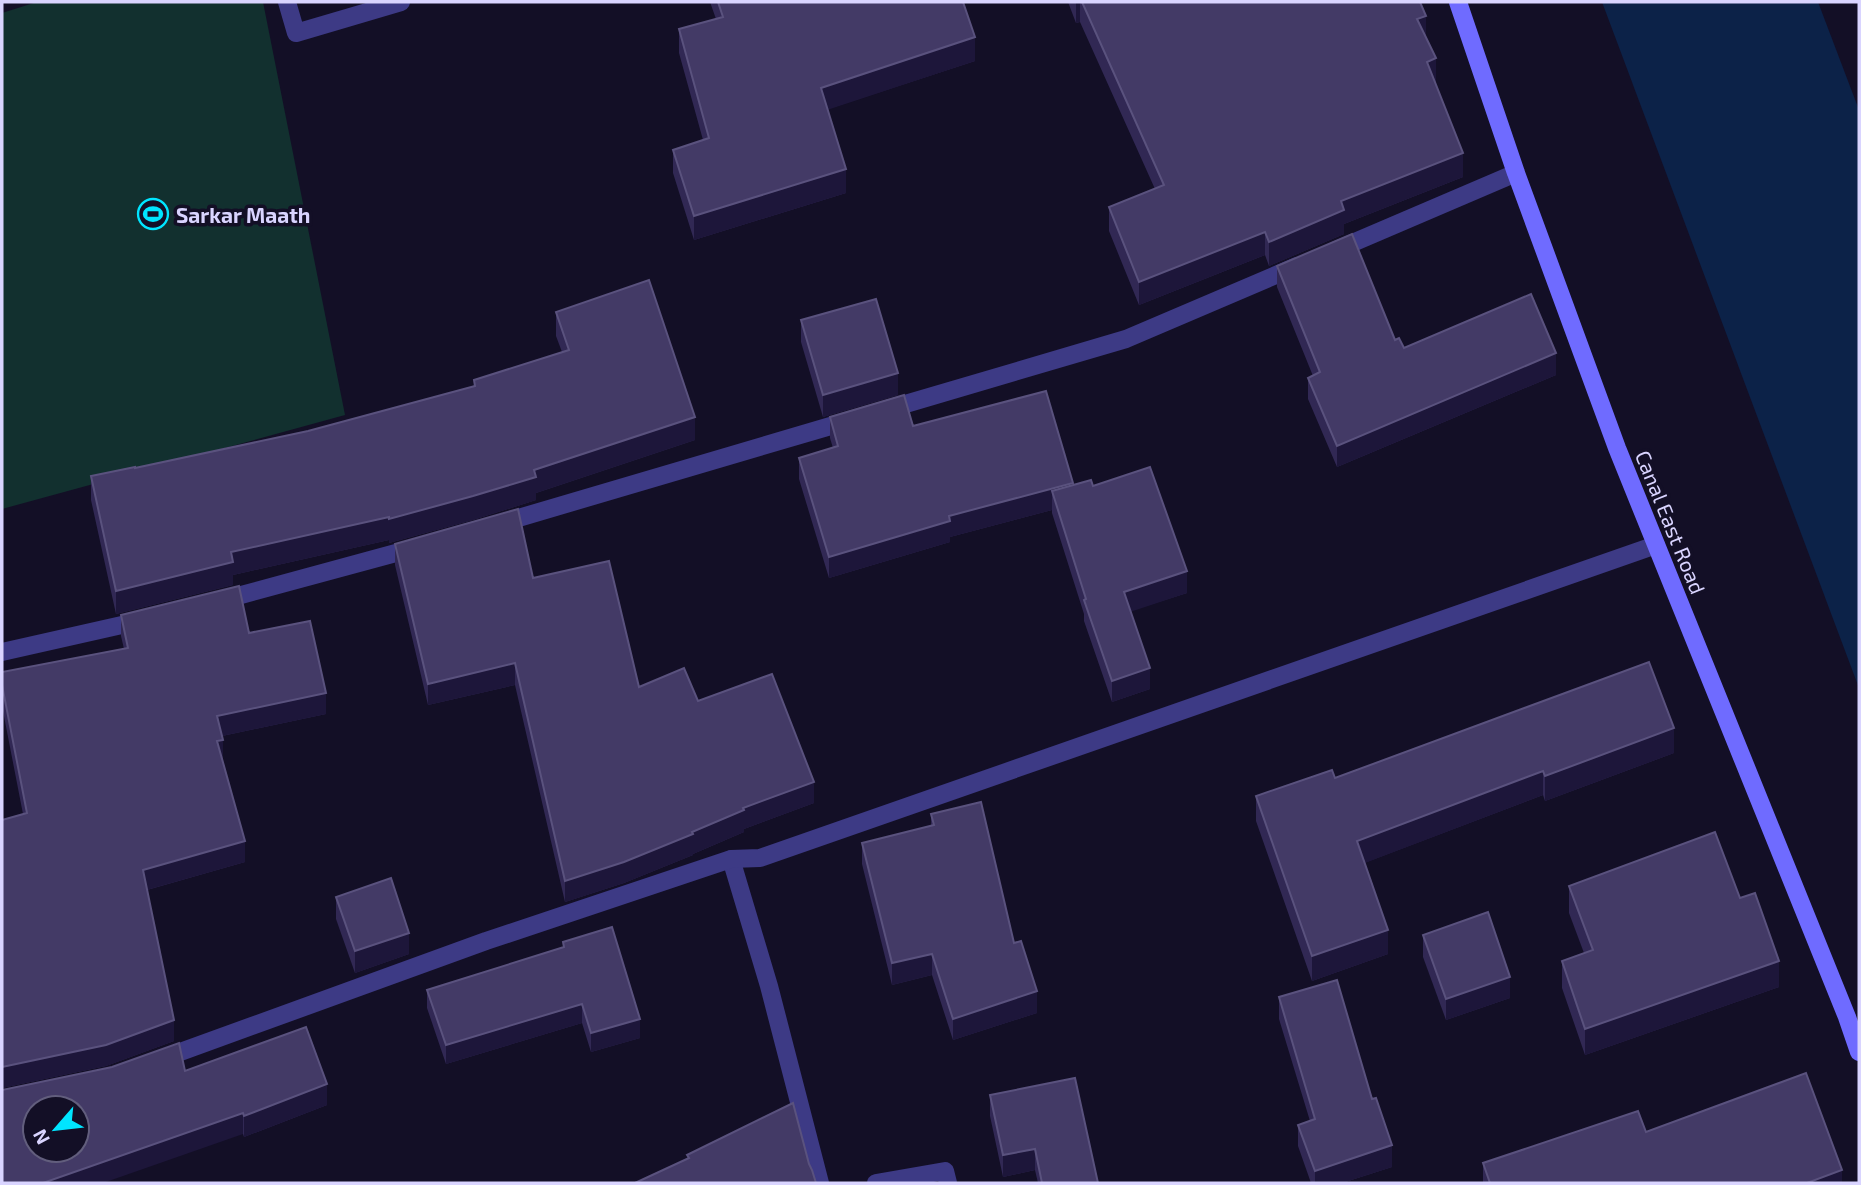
<svg xmlns="http://www.w3.org/2000/svg" width="1861" height="1185" font-family="'Exo 2',sans-serif">
  <style>
    .green { fill: #12302f }
    .water { fill: #0c2248 }
    .lines { fill: none; stroke-linecap: round; stroke-linejoin: round }
    .street { stroke: #3d3a85; stroke-width: 18 }
    .secondary { stroke: #6f6bff; stroke-width: 18 }
    .wall { fill: #312854 }
    .shaded-wall { fill: #1d163a }
    .building { fill: #433a66; stroke: #5a527e; stroke-width: 2; fill-rule: evenodd }
    .labels { text-anchor: middle; dominant-baseline: central; stroke-width: 7; stroke-linejoin: round; paint-order: stroke }
    .poi-label { font-size: 21px; font-weight: bold; fill: #d9d4ff; stroke: #130f26; text-anchor: start }
    .street-label { font-size: 21px; fill: #d9d4ff; stroke: #130f26 }
  </style>
  <rect width="100%" height="100%" fill="#130f26"/>
  <polygon class="green" points="37,2 263,2 345,415 2,509 2,13"/>
  <polygon class="water" points="1602,2 1818,2 1859,110 1859,688"/>
  <g class="lines">
    <g class="street">
      <polyline points="287,2 296,33 401,2"/>
      <polyline points="1336,250 1516,173"/>
      <polyline points="885,410 1126,339 1297,266"/>
      <polyline points="498,524 851,420"/>
      <polyline points="219,601 418,547"/>
      <polyline points="2,652 144,620"/>
      <polyline points="731,859 769,986 820,1183"/>
      <polyline points="161,1059 486,941 731,859 760,858 1656,545"/>
      <polyline points="876,1183 945,1171 948,1183"/>
    </g>
    <polyline class="secondary" points="1458,2 1516,173 1617,448 1847,1017 1859,1052"/>
  </g>
  <g class="wall">
    <polygon points="710,2 963,2 975,61 828,109 846,193 694,240 673,173 673,150 703,140 679,53 679,29 716,19"/>
    <polygon points="1068,2 1420,2 1426,37 1436,81 1435,82 1463,177 1344,224 1344,234 1269,266 1265,255 1139,305 1109,231 1109,207 1155,189 1080,22 1076,23"/>
    <polygon points="1277,266 1395,340 1404,348 1556,375 1337,467 1308,399 1308,378 1313,376 1277,287"/>
    <polygon points="556,312 695,440 536,493 536,500 473,520 389,543 389,540 233,575 233,585 116,614 91,500 91,476 135,468 308,431 474,386 474,380 562,352 556,336"/>
    <polygon points="801,320 898,395 823,417 801,342"/>
    <polygon points="830,417 913,426 1073,485 1093,486 1187,593 1130,611 1150,689 1112,702 1084,621 1084,614 1052,513 1052,510 950,537 950,542 829,578 799,479 799,458 833,448 830,438"/>
    <polygon points="395,544 533,578 639,687 698,701 814,803 744,829 744,832 693,854 693,855 624,883 565,902 515,685 428,705 395,565"/>
    <polygon points="121,615 249,633 326,714 222,736 223,761 245,862 147,890 174,1041 106,1066 2,1088 2,820 23,814 2,706 2,672 124,649 121,636"/>
    <polygon points="1674,753 1545,801 1543,795 1364,863 1388,954 1312,981 1256,821 1256,796 1335,778"/>
    <polygon points="931,814 1014,943 1037,1013 953,1040 932,975 892,985 862,864 862,843 931,826"/>
    <polygon points="1569,886 1740,898 1779,987 1585,1055 1562,988 1562,961 1584,953 1569,913"/>
    <polygon points="336,897 409,954 355,973 336,919"/>
    <polygon points="1423,935 1510,998 1446,1020 1423,957"/>
    <polygon points="563,942 640,1038 591,1052 582,1023 446,1064 427,1008 427,990 563,947"/>
    <polygon points="1279,997 1392,1167 1342,1183 1311,1183 1298,1146 1298,1125 1310,1121 1279,1019"/>
    <polygon points="185,1071 327,1105 244,1137 243,1134"/>
    <polygon points="990,1095 1098,1183 1038,1183 1035,1170 1003,1177 990,1116"/>
    <polygon points="1646,1132 1842,1183 1483,1183 1483,1163"/>
  </g>
  <g class="shaded-wall">
    <polygon points="1076,2 1080,2 1080,22 1076,23"/>
    <polygon points="1426,16 1426,39 1417,19"/>
    <polygon points="975,37 975,61 821,112 821,88"/>
    <polygon points="1436,58 1436,81 1427,86 1427,62"/>
    <polygon points="1463,153 1463,177 1344,224 1344,234 1269,266 1269,242 1341,201"/>
    <polygon points="846,169 846,193 694,240 694,216"/>
    <polygon points="1265,232 1265,255 1139,305 1139,282"/>
    <polygon points="1556,353 1556,375 1337,467 1337,446"/>
    <polygon points="898,373 898,395 823,417 823,395"/>
    <polygon points="695,417 695,440 536,493 536,500 473,520 389,543 389,519"/>
    <polygon points="1073,483 1073,504 1052,491 1052,510 950,537 950,542 829,578 829,557 949,516"/>
    <polygon points="389,517 389,540 233,575 233,585 116,614 116,591 231,552"/>
    <polygon points="1187,571 1187,593 1124,614 1124,592"/>
    <polygon points="515,663 515,685 428,705 428,684"/>
    <polygon points="1150,668 1150,689 1112,702 1112,681"/>
    <polygon points="326,693 326,714 217,737 217,716"/>
    <polygon points="1674,728 1674,753 1545,801 1545,776"/>
    <polygon points="223,740 223,761 217,741"/>
    <polygon points="1543,771 1543,795 1357,866 1357,841"/>
    <polygon points="814,782 814,803 744,829 744,832 693,854 693,855 624,883 565,902 565,881 692,832 743,808"/>
    <polygon points="245,841 245,862 143,891 143,870"/>
    <polygon points="1388,930 1388,954 1312,981 1312,956"/>
    <polygon points="409,933 409,954 355,973 355,951"/>
    <polygon points="932,954 932,975 892,985 892,963"/>
    <polygon points="1779,961 1779,987 1585,1055 1585,1029"/>
    <polygon points="1510,977 1510,998 1446,1020 1446,999"/>
    <polygon points="1037,991 1037,1013 953,1040 953,1019"/>
    <polygon points="582,1004 582,1023 446,1064 446,1045"/>
    <polygon points="640,1019 640,1038 591,1052 591,1033"/>
    <polygon points="174,1020 174,1041 106,1066 2,1088 2,1067"/>
    <polygon points="327,1084 327,1105 244,1137 244,1116"/>
    <polygon points="243,1113 243,1134 103,1183 43,1183"/>
    <polygon points="1392,1145 1392,1167 1342,1183 1315,1183 1315,1171"/>
    <polygon points="1035,1149 1035,1170 1003,1177 1003,1155"/>
    <polygon points="1842,1170 1842,1183 1807,1183"/>
  </g>
  <g class="building">
    <polygon points="718,2 963,2 975,37 821,88 846,169 694,216 673,150 709,138 679,29 723,17"/>
    <polygon points="1082,2 1420,2 1426,16 1417,19 1436,58 1427,62 1463,153 1341,201 1344,210 1269,242 1265,232 1139,282 1109,207 1164,185"/>
    <polygon points="1352,234 1395,340 1399,338 1404,348 1531,294 1556,353 1337,446 1308,378 1320,372 1277,266"/>
    <polygon points="649,280 695,417 534,470 536,477 473,496 389,519 389,517 231,552 233,562 116,591 91,476 135,467 135,468 308,431 475,386 474,380 569,350 556,312"/>
    <polygon points="876,299 898,373 823,395 801,320"/>
    <polygon points="1046,391 1073,483 949,516 950,521 829,557 799,458 838,446 830,417 904,395 913,426"/>
    <polygon points="1150,467 1187,571 1124,592 1150,668 1112,681 1084,600 1086,599 1052,491 1091,480 1093,486"/>
    <polygon points="518,509 533,578 609,561 639,687 684,668 698,701 772,674 814,782 743,808 744,810 692,832 693,834 624,862 565,881 515,663 428,684 395,544"/>
    <polygon points="239,586 249,633 310,621 326,693 217,716 223,740 217,741 245,841 143,870 174,1020 106,1045 2,1067 2,820 27,813 2,685 2,672 128,648 121,615"/>
    <polygon points="1649,662 1674,728 1545,776 1543,771 1357,841 1388,930 1312,956 1256,796 1332,770 1335,778"/>
    <polygon points="981,802 1014,943 1021,941 1037,991 953,1019 932,954 892,963 862,843 934,825 931,814"/>
    <polygon points="1715,832 1740,898 1755,893 1779,961 1585,1029 1562,961 1593,950 1569,886"/>
    <polygon points="391,878 409,933 355,951 336,897"/>
    <polygon points="1488,912 1510,977 1446,999 1423,935"/>
    <polygon points="612,927 640,1019 591,1033 582,1004 446,1045 427,990 564,947 563,942"/>
    <polygon points="1337,980 1372,1099 1376,1098 1392,1145 1315,1171 1298,1125 1315,1119 1279,997"/>
    <path d="M306 1027 327 1084 244 1116 243 1113 43 1183H2V1090L112 1067 179 1043 185 1071ZM35 1108H77V1150H35Z"/>
    <polygon points="1806,1073 1842,1170 1807,1183 1490,1183 1483,1163 1638,1111 1646,1132"/>
    <polygon points="1075,1078 1098,1183 1042,1183 1035,1149 1003,1155 990,1095"/>
    <polygon points="793,1103 809,1164 812,1170 816,1183 635,1183 689,1158 687,1155"/>
  </g>
  <defs>
    <g id="stadium-ring" transform="scale(1.575)"><circle r="9.5" fill="#130f26" stroke="#00e5ff" stroke-width="1.5"/><path d="M0-5a6.5 5 0 1 0 0 10a6.5 5 0 1 0 0-10ZM-3.5-1.8h7v3.6h-7Z" fill="#00e5ff"/></g>
  </defs>
  <g fill-rule="evenodd">
    <use href="#stadium-ring" x="153" y="214"/>
  </g>
  <g class="labels">
    <g class="poi-label">
      <text x="176" y="214">Sarkar Maath</text>
    </g>
    <g class="street-label">
      <text transform="translate(1671 522) rotate(68)">Canal East Road</text>
    </g>
  </g>
  <rect width="1861" height="1185" fill="none" stroke="#d9d4ff" stroke-width="7"/>
  <g transform="translate(56 1129) rotate(242)"><circle r="33" fill="#130f26" stroke="#625e7d" stroke-width="2"/>
  <path d="M0-5L12 26L0 18L-12 26Z" fill="#00e5ff"/>
  <text y="-10" font-size="19" font-weight="bold" text-anchor="middle" fill="#d9d4ff">N</text>
  </g>
</svg>
